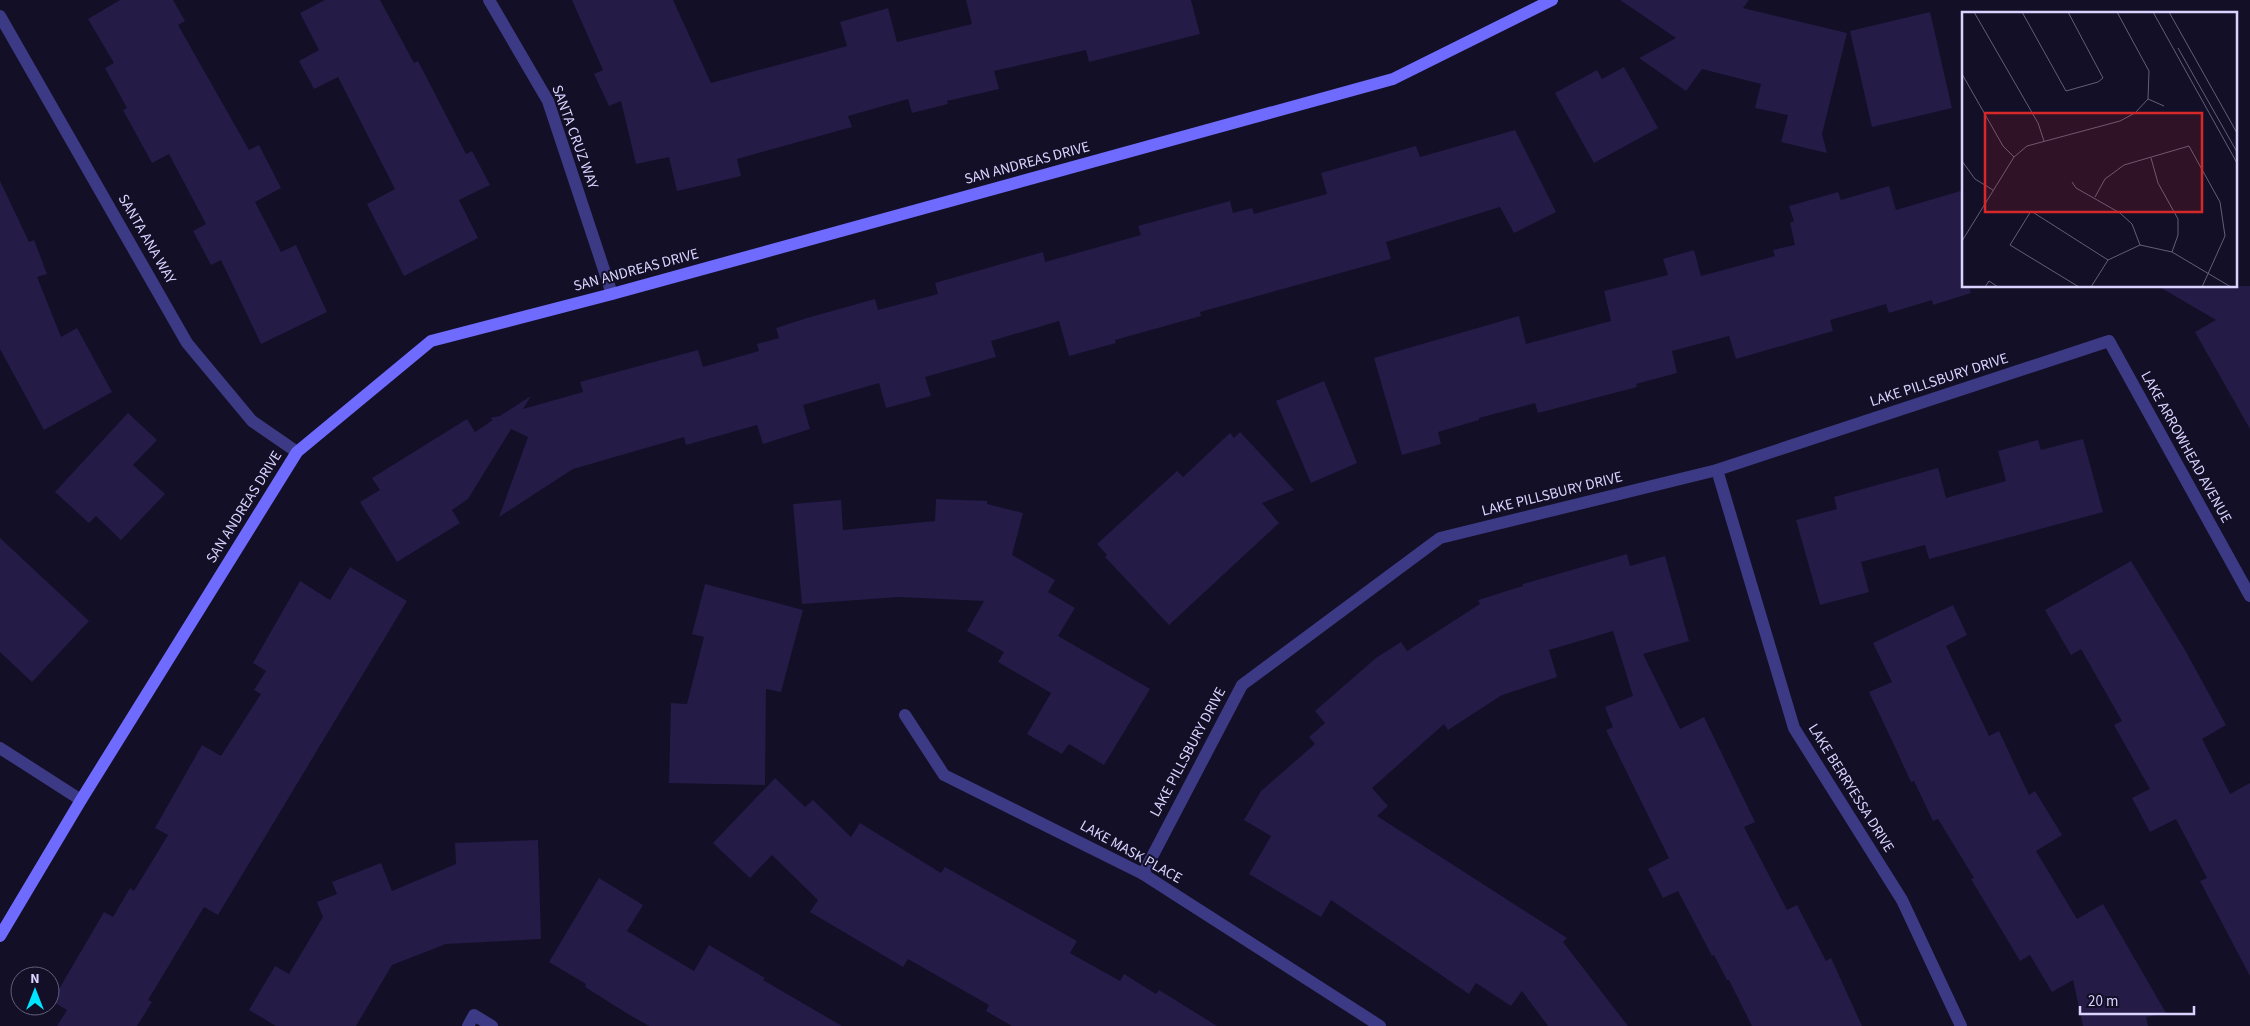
<svg xmlns="http://www.w3.org/2000/svg" width="2250" height="1026" font-family="'Source Sans 3',sans-serif">
  <style>
    .building { fill: #241b47 }
    .lines { fill: none; stroke-linecap: round; stroke-linejoin: round }
    .street { stroke: #3d3a85; stroke-width: 12 }
    .secondary { stroke: #6f6bff; stroke-width: 12 }
    .labels { text-anchor: middle; dominant-baseline: central; stroke-width: 4; stroke-linejoin: round; paint-order: stroke }
    .street-label { font-size: 15px; fill: #d9d4ff; stroke: #130f26 }
    .inset-road { fill: none; stroke: #625e7d; stroke-width: 1 }
    .view { fill: #d62828; fill-opacity: 0.15; stroke: #d62828; stroke-width: 2.5 }
    .inset-edge { fill: none; stroke: #d9d4ff; stroke-width: 2.5 }
  </style>
  <rect width="100%" height="100%" fill="#130f26"/>
  <g class="building">
    <polygon points="120,0 173,0 185,21 178,25 249,150 259,145 281,188 255,202 281,252 296,245 327,312 261,344 221,260 211,265 193,231 206,224 169,154 152,163 123,110 127,108 105,68 114,63 88,19"/>
    <polygon points="325,0 380,0 414,63 418,61 466,154 472,151 490,185 459,200 478,238 404,276 367,204 395,189 338,77 314,89 299,61 319,50 300,13"/>
    <polygon points="572,0 673,0 711,83 847,46 840,22 888,8 897,42 972,24 966,0 1191,0 1200,34 1089,62 1086,50 994,71 999,89 947,101 948,104 912,113 908,99 848,116 852,127 737,159 741,176 677,191 669,157 636,164 621,101 609,106 594,74 603,70"/>
    <polygon points="1620,0 1749,0 1743,8 1847,33 1822,134 1827,153 1781,142 1788,115 1755,108 1761,84 1702,69 1686,91 1639,58 1676,38"/>
    <polygon points="1930,12 1952,108 1872,127 1850,31"/>
    <polygon points="1624,67 1658,128 1594,163 1555,93 1597,70 1602,79"/>
    <polygon points="1515,130 1556,212 1514,233 1500,207 1386,242 1391,259 1200,312 1201,316 1115,340 1116,343 1069,356 1059,321 991,341 996,357 925,377 931,396 886,408 879,383 803,405 810,429 763,444 757,425 686,445 684,437 573,469 499,517 528,437 511,429 468,499 452,510 460,523 397,562 360,502 380,490 372,478 467,419 475,432 493,420 490,418 500,416 531,396 523,409 583,392 580,382 698,350 703,367 759,351 757,344 779,338 776,328 807,318 875,299 878,310 938,294 935,283 1043,252 1045,262 1141,235 1138,226 1230,201 1233,213 1252,208 1254,214 1327,194 1321,173 1416,146 1420,157"/>
    <polygon points="0,181 29,242 34,240 47,274 37,277 61,337 77,328 112,392 44,430 0,349"/>
    <polygon points="1889,186 1896,210 1964,190 1964,286 1969,286 1971,293 1933,305 1932,300 1889,313 1886,304 1830,320 1833,331 1736,359 1729,336 1672,351 1677,373 1636,384 1637,387 1538,413 1535,403 1479,418 1479,420 1438,432 1441,444 1402,455 1374,358 1519,316 1526,344 1611,321 1604,291 1668,275 1663,259 1694,250 1701,276 1775,256 1773,250 1795,245 1790,223 1794,221 1789,206 1838,192 1841,200"/>
    <polygon points="2158,286 2250,286 2250,429 2195,332 2216,320"/>
    <polygon points="1324,381 1357,463 1311,483 1276,401"/>
    <polygon points="128,413 157,440 133,465 165,494 121,540 96,516 89,523 55,492"/>
    <polygon points="1240,432 1294,490 1262,503 1279,523 1169,625 1105,557 1107,555 1097,544 1177,471 1183,477 1230,433 1234,438"/>
    <polygon points="2083,439 2103,512 1929,559 1925,545 1861,562 1869,592 1820,605 1796,520 1837,509 1834,497 1938,468 1946,498 2006,481 1998,451 2038,440 2041,450"/>
    <polygon points="936,499 987,501 987,504 1023,513 1012,555 1055,580 1048,592 1075,608 1058,636 1150,689 1104,765 1069,744 1062,754 1027,734 1051,693 998,662 1004,652 967,631 984,601 899,597 802,604 793,504 841,500 843,530 935,521"/>
    <polygon points="0,538 89,621 32,682 0,652"/>
    <polygon points="1627,554 1630,566 1665,556 1689,641 1643,654 1680,729 1704,717 1755,822 1744,827 1787,910 1797,905 1826,961 1831,958 1862,1026 1752,1026 1729,980 1727,980 1714,955 1712,956 1678,891 1663,898 1648,869 1669,858 1606,730 1613,727 1605,707 1633,696 1613,631 1549,650 1557,677 1502,695 1448,730 1444,724 1372,788 1388,806 1377,816 1567,938 1563,942 1628,1026 1548,1026 1522,991 1511,1006 1476,983 1469,994 1331,900 1321,917 1249,874 1271,836 1244,820 1261,791 1315,744 1309,737 1325,723 1315,711 1376,658 1401,642 1407,651 1480,604 1478,600 1523,586 1523,584"/>
    <polygon points="2131,561 2185,650 2226,725 2202,739 2230,794 2250,783 2250,976 2200,881 2207,878 2176,819 2150,832 2132,798 2150,789 2114,725 2122,721 2081,649 2071,655 2045,610"/>
    <polygon points="350,567 407,601 218,915 204,907 148,1000 152,1002 137,1026 57,1026 67,1010 52,1001 104,912 113,917 130,888 134,891 168,835 155,828 202,745 221,756 261,694 254,690 266,671 253,663 300,581 330,600"/>
    <polygon points="705,584 803,610 781,692 766,689 765,785 669,783 671,703 687,704 704,637 692,634"/>
    <polygon points="1953,605 1967,635 1946,646 1976,709 1989,736 1999,731 2029,795 2035,791 2062,835 2036,851 2077,919 2103,904 2166,1013 2146,1017 2148,1026 2083,1026 2073,980 2052,992 2030,955 2020,961 1971,879 1974,878 1938,819 1933,821 1914,781 1911,782 1894,745 1869,692 1892,682 1873,643"/>
    <polygon points="775,778 805,807 813,800 851,837 860,823 941,873 945,867 1077,941 1070,953 1120,981 1124,974 1156,994 1159,990 1217,1026 1012,1026 986,1011 989,1005 908,959 903,967 810,912 818,900 772,855 750,878 713,843"/>
    <polygon points="538,840 541,939 446,944 392,965 356,1026 276,1026 249,1010 275,966 289,974 323,917 317,902 337,894 332,882 381,863 392,891 456,864 455,843"/>
    <polygon points="599,878 643,905 627,931 694,971 709,945 765,978 763,980 842,1026 649,1026 628,1014 585,987 586,984 549,962"/>
  </g>
  <g class="lines">
    <g class="street">
      <polyline points="489,0 548,101 612,294"/>
      <polyline points="0,16 187,343 252,421 297,452"/>
      <polyline points="1717,470 1794,728 1902,900 1961,1026"/>
      <polyline points="905,715 944,775 1143,874 1380,1026"/>
      <polyline points="0,748 81,800"/>
      <polyline points="1143,874 1242,685 1440,538 1717,470 2109,341 2250,596"/>
      <polyline points="468,1026 474,1015 492,1026"/>
    </g>
    <polyline class="secondary" points="0,936 81,800 297,452 431,341 612,294 1393,79 1552,0"/>
  </g>
  <g class="labels">
    <g class="street-label">
      <text transform="translate(575 137) rotate(70)">SANTA CRUZ WAY</text>
      <text transform="translate(1027 163) rotate(-15)">SAN ANDREAS DRIVE</text>
      <text transform="translate(147 239) rotate(60)">SANTA ANA WAY</text>
      <text transform="translate(636 270) rotate(-15)">SAN ANDREAS DRIVE</text>
      <text transform="translate(1939 380) rotate(-18)">LAKE PILLSBURY DRIVE</text>
      <text transform="translate(2186 447) rotate(61)">LAKE ARROWHEAD AVENUE</text>
      <text transform="translate(1552 494) rotate(-14)">LAKE PILLSBURY DRIVE</text>
      <text transform="translate(244 507) rotate(-58)">SAN ANDREAS DRIVE</text>
      <text transform="translate(1188 752) rotate(-62)">LAKE PILLSBURY DRIVE</text>
      <text transform="translate(1851 788) rotate(58)">LAKE BERRYESSA DRIVE</text>
      <text transform="translate(1131 852) rotate(29)">LAKE MASK PLACE</text>
    </g>
  </g>
  <g transform="translate(1962 12)">
    <rect width="275" height="275" fill="#130f26"/>
    <path class="inset-road" d="M12 0 76 111 82 129M60 0 104 79 136 70 141 66 106 0M191 0 275 151M207 0 275 121M216 36 275 140M0 62 41 134 52 145M186 87 202 94M189 146 196 171 216 207V223L210 240M0 149 13 167 31 178M110 170 114 176 158 201 170 212 178 233M133 185 143 167 162 153 227 134 258 190 263 224 240 275M0 229 52 145 65 134 158 109 173 101 186 87 187 59 155 0M23 275 27 269 36 275M117 275 48 233 69 199 146 248M129 275 146 248 178 233 210 240 269 275"/>
    <path class="view" d="M23 101H240V200H23Z"/>
    <rect width="275" height="275" class="inset-edge"/>
  </g>
  <g transform="translate(35 991)"><circle r="24" fill="#130f26" stroke="#625e7d"/>
  <path d="M0-4L9 19L0 12L-9 19Z" fill="#00e5ff"/>
  <text y="-8" font-size="14" font-weight="bold" text-anchor="middle" fill="#d9d4ff">N</text>
  </g>
  <path d="M2080 1006v8h114v-8" fill="none" stroke="#d9d4ff" stroke-width="2.5"/>
  <text x="2088" y="1006" font-size="15" fill="#d9d4ff" stroke="#130f26" stroke-width="4" paint-order="stroke">20 m</text>
</svg>
